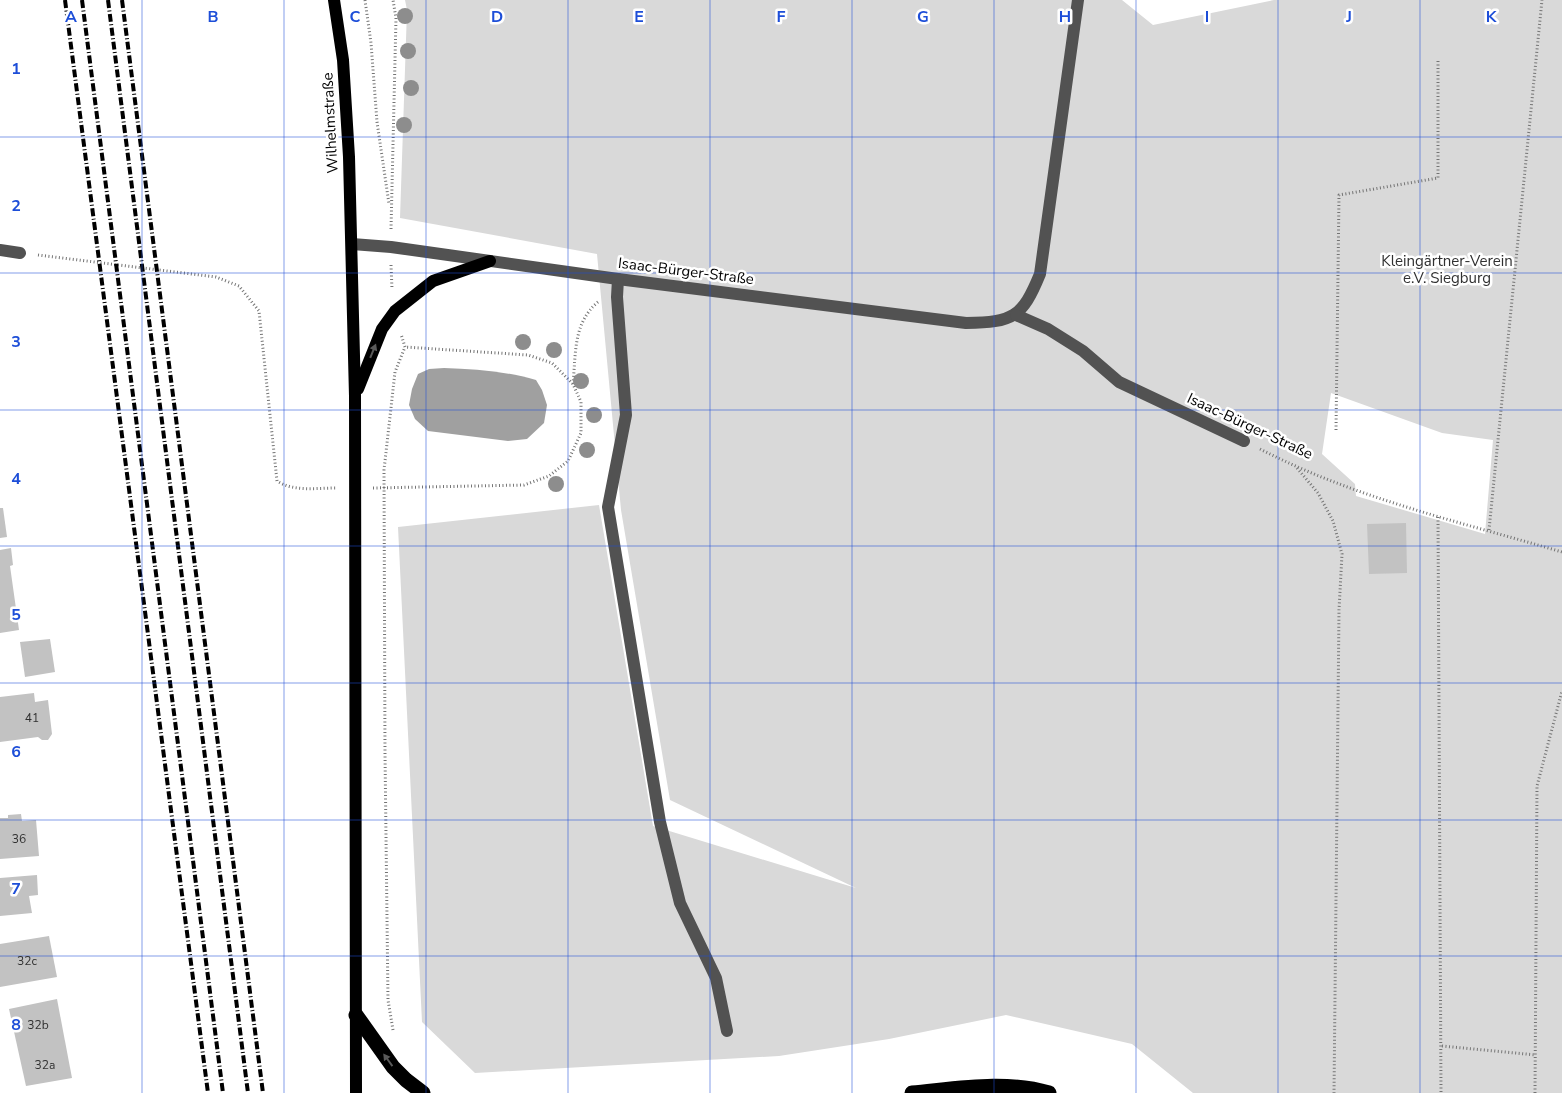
<svg xmlns="http://www.w3.org/2000/svg" width="1562" height="1093" font-family="'Nunito Sans',sans-serif">
  <style>
    .green { fill: #d9d9d9; fill-rule: evenodd }
    .water { fill: #a0a0a0 }
    .building { fill: #c2c2c2 }
    .lines { fill: none; stroke-linecap: round; stroke-linejoin: round }
    .path { stroke: #747474; stroke-width: 3; stroke-dasharray: 1 2.5; stroke-linecap: butt }
    .minor { stroke: #525252; stroke-width: 12 }
    .major { stroke: #000; stroke-width: 12 }
    .highway { stroke: #000; stroke-width: 15 }
    .rail { stroke: #000; stroke-width: 4; stroke-dasharray: 8 2.5 1 2.5; stroke-linecap: butt }
    .tree { fill: #8d8d8d }
    .oneway { fill: #595959 }
    .grid { fill: none; stroke: #1d4ed8; stroke-width: 1; stroke-opacity: 0.55 }
    .labels { text-anchor: middle; dominant-baseline: central; stroke-width: 5; stroke-linejoin: round; paint-order: stroke }
    .number-label { font-size: 12px; fill: #303030 }
    .street-label { font-size: 15px; fill: #000; stroke: #fff }
    .park-label { font-size: 15px; fill: #303030; stroke: #fff }
    .grid-label { font-size: 16px; text-anchor: middle; font-weight: bold; fill: #1d4ed8; stroke: #fff; stroke-width: 5; stroke-linejoin: round; paint-order: stroke }
  </style>
  <rect width="100%" height="100%" fill="#fff"/>
  <path class="green" d="M405 0H1122L1153 25 1274 0H1562V1093H1193L1132 1044 1006 1015 889 1039 779 1056 475 1073 422 1022 398 527 599 505 653 826 856 888 670 800 621 510 597 254 400 218 407 10ZM1331 393 1442 433 1493 440 1485 534 1356 496 1355 484 1322 454Z"/>
  <path class="water" d="M444 368C475 369 505 371 536 380L542 390 547 405 544 423 527 439 508 441 428 431 415 419 409 405 412 389 418 374 429 369Z"/>
  <g class="building">
    <polygon points="0,508 3,508 7,537 0,538"/>
    <polygon points="1406,523 1407,573 1369,574 1367,524"/>
    <polygon points="11,548 13,565 10,566 19,630 0,633 0,550"/>
    <polygon points="50,639 55,672 25,677 20,642"/>
    <polygon points="34,693 35,702 48,700 52,734 48,740 42,740 38,737 0,742 0,697"/>
    <polygon points="21,814 22,821 36,820 39,856 0,859 0,818 8,818 8,815"/>
    <polygon points="37,875 38,895 29,896 32,913 0,916 0,878"/>
    <polygon points="49,936 57,977 0,987 0,944"/>
    <polygon points="57,999 72,1078 26,1086 9,1009"/>
  </g>
  <g class="lines">
    <g class="path">
      <polyline points="365,0 371,43 377,122 389,204"/>
      <polyline points="391,229 396,18 393,0"/>
      <path d="M38 255 216 277 239 286 259 311 277 481C294 492 316 488 337 488"/>
      <polyline points="391,265 392,289"/>
      <path d="M573 384C576 353 573 323 598 302"/>
      <polyline points="1336,430 1339,195 1438,178 1438,59"/>
      <path d="M1260 449C1355 498 1460 522 1562 552"/>
      <polyline points="1297,468 1318,493 1333,521 1342,554 1339,610 1334,1093"/>
      <polyline points="373,488 524,485 549,476 568,461 581,433 581,402 573,384 552,363 528,355 405,347"/>
      <polyline points="1438,517 1441,1093"/>
      <polyline points="1489,530 1542,0"/>
      <polyline points="393,1030 388,1000 385,753 384,470 395,372 405,347 401,334"/>
      <polyline points="1442,1046 1536,1055"/>
      <polyline points="1535,1093 1537,786 1562,691"/>
    </g>
    <g class="minor">
      <path d="M352 244 391 247 618 279 966 323C1013 322 1022 318 1040 274L1078 0"/>
      <polyline points="0,250 20,253"/>
      <polyline points="618,279 617,297 626,415 608,507 660,822 680,903 716,978 727,1031"/>
      <polyline points="1016,315 1048,329 1083,351 1119,382 1244,441"/>
    </g>
    <g class="major">
      <polyline points="334,0 343,60 349,157 355,396 356,1093"/>
      <polyline points="358,389 382,329 395,311 433,281 490,261"/>
    </g>
    <g class="highway">
      <polyline points="356,1015 393,1067 406,1080 423,1093"/>
      <path d="M912 1093C956 1089 1006 1080 1049 1093"/>
    </g>
    <g class="rail">
      <polyline points="65,0 208,1093"/>
      <polyline points="82,0 223,1093"/>
      <polyline points="108,0 248,1093"/>
      <polyline points="122,0 263,1093"/>
    </g>
  </g>
  <g class="tree">
    <circle cx="405" cy="16" r="8"/>
    <circle cx="408" cy="51" r="8"/>
    <circle cx="411" cy="88" r="8"/>
    <circle cx="404" cy="125" r="8"/>
    <circle cx="523" cy="342" r="8"/>
    <circle cx="554" cy="350" r="8"/>
    <circle cx="581" cy="381" r="8"/>
    <circle cx="594" cy="415" r="8"/>
    <circle cx="587" cy="450" r="8"/>
    <circle cx="556" cy="484" r="8"/>
  </g>
  <defs><path id="oneway-solid" d="M-6-.8H1V-3.2L6.5 0L1 3.2V.8H-6Z" transform="scale(1.25)"/></defs>
  <g class="oneway">
    <use href="#oneway-solid" transform="translate(373 351) rotate(-68)"/>
    <use href="#oneway-solid" transform="translate(388 1060) rotate(-126)"/>
  </g>
  <path class="grid" d="M142 0V1093M284 0V1093M426 0V1093M568 0V1093M710 0V1093M852 0V1093M994 0V1093M1136 0V1093M1278 0V1093M1420 0V1093M0 137H1562M0 273H1562M0 410H1562M0 546H1562M0 683H1562M0 820H1562M0 956H1562"/>
  <g class="labels">
    <g class="number-label">
      <text x="32" y="718">41</text>
      <text x="19" y="839">36</text>
      <text x="27" y="961">32c</text>
      <text x="38" y="1025">32b</text>
      <text x="45" y="1065">32a</text>
    </g>
    <g class="street-label">
      <text transform="translate(330 123) rotate(-93)">Wilhelmstraße</text>
      <text transform="translate(686 271) rotate(7)">Isaac-Bürger-Straße</text>
      <text transform="translate(1250 426) rotate(25)">Isaac-Bürger-Straße</text>
    </g>
    <g class="park-label">
      <text x="1447" y="261">Kleingärtner-Verein<tspan x="1447" dy="17">e.V. Siegburg</tspan></text>
    </g>
  </g>
  <g class="grid-label">
    <text x="71" y="22">A</text>
    <text x="213" y="22">B</text>
    <text x="355" y="22">C</text>
    <text x="497" y="22">D</text>
    <text x="639" y="22">E</text>
    <text x="781" y="22">F</text>
    <text x="923" y="22">G</text>
    <text x="1065" y="22">H</text>
    <text x="1207" y="22">I</text>
    <text x="1349" y="22">J</text>
    <text x="1491" y="22">K</text>
    <text x="16" y="74">1</text>
    <text x="16" y="211">2</text>
    <text x="16" y="347">3</text>
    <text x="16" y="484">4</text>
    <text x="16" y="620">5</text>
    <text x="16" y="757">6</text>
    <text x="16" y="894">7</text>
    <text x="16" y="1030">8</text>
  </g>
</svg>
